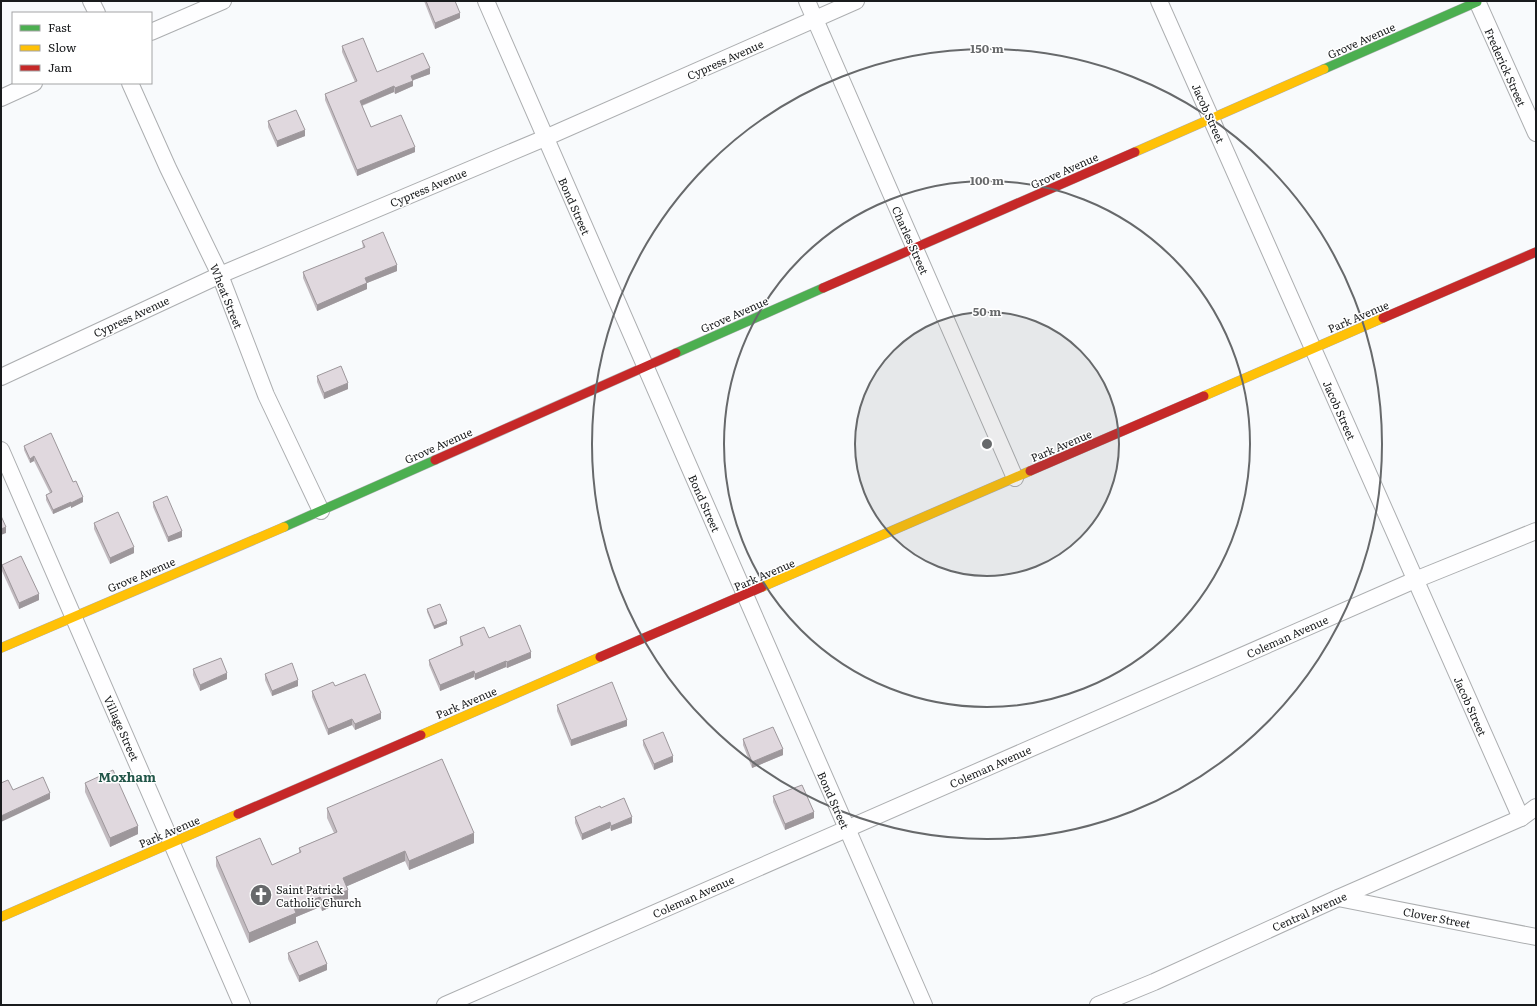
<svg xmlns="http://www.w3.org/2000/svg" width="1537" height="1006" font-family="Literata,serif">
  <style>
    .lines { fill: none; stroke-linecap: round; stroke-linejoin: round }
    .street-casing { stroke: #acaeb0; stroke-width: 18 }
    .fast-casing { stroke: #acaeb0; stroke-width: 10 }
    .slow-casing { stroke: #acaeb0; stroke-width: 10 }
    .jam-casing { stroke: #acaeb0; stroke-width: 10 }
    .street { stroke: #fefeff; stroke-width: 16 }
    .fast { stroke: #4caf50; stroke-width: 9 }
    .slow { stroke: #ffc107; stroke-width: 9 }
    .jam { stroke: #c62828; stroke-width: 9 }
    .wall { fill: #c1babf }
    .shaded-wall { fill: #9d979b }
    .building { fill: #e0d8de; stroke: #9d979b }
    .ring { fill: none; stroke: #67696b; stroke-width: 2 }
    .labels { text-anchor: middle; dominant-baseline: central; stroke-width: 3; stroke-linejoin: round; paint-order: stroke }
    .street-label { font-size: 11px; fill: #191b1d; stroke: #fff }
    .poi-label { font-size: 11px; fill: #191b1d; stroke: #fff; text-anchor: start }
    .quarter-label { font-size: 13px; font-weight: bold; fill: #225649; stroke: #fff }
    .centre { fill: #67696b; stroke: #fff; stroke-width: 2 }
    .ring-label { font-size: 12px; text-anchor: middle; font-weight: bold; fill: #67696b; stroke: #fff; stroke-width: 3; stroke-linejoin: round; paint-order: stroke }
  </style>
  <rect width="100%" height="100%" fill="#f8fafc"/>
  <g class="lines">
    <g class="street-casing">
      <g id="street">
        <polyline points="91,1 97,13"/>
        <polyline points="486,1 924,1005"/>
        <polyline points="807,1 1015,478"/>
        <polyline points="1159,1 1521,818"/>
        <polyline points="1477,1 1536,133"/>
        <polyline points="151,32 223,1"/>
        <polyline points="130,83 168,168 220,275 266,395 321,511"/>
        <polyline points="1,98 34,83"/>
        <polyline points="1,377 220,275 545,138 856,1"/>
        <polyline points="1,450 242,1005"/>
        <polyline points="1338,898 1536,937"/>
        <polyline points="445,1005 1415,580 1536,531"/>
        <polyline points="1098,1005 1154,982 1338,898 1521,818 1536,807"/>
      </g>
    </g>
    <g class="fast-casing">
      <g id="fast">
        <polyline points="1324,69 1477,2"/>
        <polyline points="676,353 823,288"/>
        <polyline points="284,527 435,460"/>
      </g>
    </g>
    <g class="slow-casing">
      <g id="slow">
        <polyline points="1135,152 1324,69"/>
        <polyline points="1204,396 1383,318"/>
        <polyline points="762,587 1030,471"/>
        <polyline points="1,648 284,527"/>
        <polyline points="421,735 600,657"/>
        <polyline points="1,917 238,814"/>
      </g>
    </g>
    <g class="jam-casing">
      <g id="jam">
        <polyline points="823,288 1135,152"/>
        <polyline points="1383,318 1536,252"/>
        <polyline points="435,460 676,353"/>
        <polyline points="1030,471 1204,396"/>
        <polyline points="600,657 762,587"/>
        <polyline points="238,814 421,735"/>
      </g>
    </g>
    <use href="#street" class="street"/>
    <use href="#fast" class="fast"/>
    <use href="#slow" class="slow"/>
    <use href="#jam" class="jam"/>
  </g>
  <g class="wall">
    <polygon points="424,1 455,1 460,18 435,29"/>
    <polygon points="342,46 377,72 430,74 413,80 413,86 395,94 394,92 362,106 371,127 415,152 357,176 325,100 325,94 355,82 342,52"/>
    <polygon points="268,121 305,136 277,147 268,127"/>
    <polygon points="362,241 397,271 367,283 367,289 317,311 303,278 303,272 363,248"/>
    <polygon points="317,376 348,389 324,399 317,382"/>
    <polygon points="24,446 73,482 83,502 71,508 71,506 53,514 46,500 46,495 50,493 34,461 30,463 24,450"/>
    <polygon points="153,502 182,537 168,542 153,507"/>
    <polygon points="94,523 134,553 110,564 94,529"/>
    <polygon points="2,565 39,600 19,609 2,571"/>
    <polygon points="427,609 447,624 434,629 427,612"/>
    <polygon points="460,637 489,638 531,658 507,668 506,667 475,680 474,677 440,691 429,665 429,660 461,646 460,643"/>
    <polygon points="193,669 227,679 200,691 193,675"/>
    <polygon points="265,674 298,686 272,696 265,680"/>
    <polygon points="335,686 381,719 355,730 352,725 328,735 312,697 312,691"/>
    <polygon points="557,705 627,726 571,746 557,711"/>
    <polygon points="743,739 783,755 752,768 743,745"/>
    <polygon points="643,740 673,762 654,770 643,745"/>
    <polygon points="85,783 138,834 110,847 85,792"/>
    <polygon points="773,796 814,818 785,830 773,802"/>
    <polygon points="327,808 474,843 409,870 405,861 347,886 348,899 322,911 320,907 296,917 296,923 249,943 216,866 216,857 272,865 299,853 299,848 334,833 327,818"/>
    <polygon points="601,808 632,823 611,831 610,828 582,840 575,823 575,817"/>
    <polygon points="288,953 327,970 299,982 288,959"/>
  </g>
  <g class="shaded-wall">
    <polygon points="460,13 460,18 435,29 435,23"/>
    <polygon points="430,68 430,74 411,81 411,76"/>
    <polygon points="413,81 413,86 395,94 395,88"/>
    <polygon points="394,86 394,92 360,106 360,101"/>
    <polygon points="305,130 305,136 277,147 277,141"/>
    <polygon points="415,147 415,152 357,176 357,170"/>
    <polygon points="397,265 397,271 367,283 367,289 317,311 317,305 365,278"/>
    <polygon points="348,383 348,389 324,399 324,393"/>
    <polygon points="34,456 34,461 30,463 30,459"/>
    <polygon points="83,497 83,502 71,508 71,503"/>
    <polygon points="71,502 71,506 53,514 53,510"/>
    <polygon points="6,527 6,533 1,535 1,529"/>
    <polygon points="182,531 182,537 168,542 168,537"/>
    <polygon points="134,547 134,553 110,564 110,558"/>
    <polygon points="39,594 39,600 19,609 19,603"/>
    <polygon points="447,621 447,624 434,629 434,626"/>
    <polygon points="531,652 531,658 507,668 507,662"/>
    <polygon points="506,661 506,667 475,680 475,674"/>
    <polygon points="474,671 474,677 440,691 440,685"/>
    <polygon points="227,673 227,679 200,691 200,685"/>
    <polygon points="298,680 298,686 272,696 272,691"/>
    <polygon points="381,713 381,719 355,730 355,724"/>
    <polygon points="352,719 352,725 328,735 328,729"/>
    <polygon points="627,720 627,726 571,746 571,740"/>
    <polygon points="783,749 783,755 752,768 752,762"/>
    <polygon points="673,756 673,762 654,770 654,764"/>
    <polygon points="50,793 50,799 1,822 1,816"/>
    <polygon points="814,812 814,818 785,830 785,824"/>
    <polygon points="632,817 632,823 611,831 611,826"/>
    <polygon points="610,822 610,828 582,840 582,834"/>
    <polygon points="138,826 138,834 110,847 110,838"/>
    <polygon points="474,833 474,843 409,870 409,861"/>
    <polygon points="405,851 405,861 343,888 343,878"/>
    <polygon points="348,890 348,899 322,911 322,901"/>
    <polygon points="320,897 320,907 296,917 296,923 249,943 249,933 294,908"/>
    <polygon points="327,964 327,970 299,982 299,976"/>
  </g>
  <g class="building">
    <polygon points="426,1 455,1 460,13 435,23"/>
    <polygon points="363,38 377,72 423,53 430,68 411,76 413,81 395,88 394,86 360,101 371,127 401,115 415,147 357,170 325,94 357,81 342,46"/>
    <polygon points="296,110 305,130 277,141 268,121"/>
    <polygon points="383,232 397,265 365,278 367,283 317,305 303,272 365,247 362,241"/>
    <polygon points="341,366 348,383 324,393 317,376"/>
    <polygon points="51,433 73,482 76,481 83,497 71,503 71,502 53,510 46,495 52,492 34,456 30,459 24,446"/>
    <polygon points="167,496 182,531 168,537 153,502"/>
    <polygon points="118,512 134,547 110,558 94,523"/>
    <polygon points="1,516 6,527 1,529"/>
    <polygon points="21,556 39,594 19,603 2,565"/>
    <polygon points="440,604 447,621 434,626 427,609"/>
    <polygon points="520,625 531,652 507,662 506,661 475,674 474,671 440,685 429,660 463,645 460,637 484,627 489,638"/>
    <polygon points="221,658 227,673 200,685 193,669"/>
    <polygon points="292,663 298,680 272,691 265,674"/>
    <polygon points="365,674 381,713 355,724 352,719 328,729 312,691 333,682 335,686"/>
    <polygon points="612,682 627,720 571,740 557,705"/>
    <polygon points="773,727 783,749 752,762 743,739"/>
    <polygon points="663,732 673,756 654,764 643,740"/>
    <polygon points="442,759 474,833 409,861 405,851 343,878 348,890 322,901 320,897 294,908 296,913 249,933 216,857 260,838 272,865 301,852 299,848 337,832 327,808"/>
    <polygon points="113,770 138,826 110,838 85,783"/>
    <polygon points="43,777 50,793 1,816 1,783 8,780 13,790"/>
    <polygon points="802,785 814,812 785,824 773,796"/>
    <polygon points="624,798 632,817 611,826 610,822 582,834 575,817 600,806 601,808"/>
    <polygon points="317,941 327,964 299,976 288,953"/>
  </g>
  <circle cx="987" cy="444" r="132" fill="#67696b" fill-opacity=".12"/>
  <g class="ring">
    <circle cx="987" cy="444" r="132"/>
    <circle cx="987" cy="444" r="263"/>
    <circle cx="987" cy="444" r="395"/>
  </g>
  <defs>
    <g id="church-disc" transform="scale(1.15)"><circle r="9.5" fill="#67696b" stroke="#fff"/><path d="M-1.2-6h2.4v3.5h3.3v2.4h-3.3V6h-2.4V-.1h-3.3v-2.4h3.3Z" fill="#fff"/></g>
  </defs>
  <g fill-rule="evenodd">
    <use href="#church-disc" x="261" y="895"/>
  </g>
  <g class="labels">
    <g class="street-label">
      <text transform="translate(1361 40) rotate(-24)">Grove Avenue</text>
      <text transform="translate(725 59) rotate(-24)">Cypress Avenue</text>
      <text transform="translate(1506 67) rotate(66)">Frederick Street</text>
      <text transform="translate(1209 113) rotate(66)">Jacob Street</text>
      <text transform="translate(1064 170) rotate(-24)">Grove Avenue</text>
      <text transform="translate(428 187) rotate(-23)">Cypress Avenue</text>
      <text transform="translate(575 206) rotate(66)">Bond Street</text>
      <text transform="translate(911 240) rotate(66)">Charles Street</text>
      <text transform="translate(227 296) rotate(68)">Wheat Street</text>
      <text transform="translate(734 314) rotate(-24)">Grove Avenue</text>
      <text transform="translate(131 316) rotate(-25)">Cypress Avenue</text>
      <text transform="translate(1358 316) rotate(-23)">Park Avenue</text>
      <text transform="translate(1340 410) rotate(66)">Jacob Street</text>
      <text transform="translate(438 445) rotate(-24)">Grove Avenue</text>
      <text transform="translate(1061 445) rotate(-23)">Park Avenue</text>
      <text transform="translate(705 503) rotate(66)">Bond Street</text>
      <text transform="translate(141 574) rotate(-23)">Grove Avenue</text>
      <text transform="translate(764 574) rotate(-23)">Park Avenue</text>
      <text transform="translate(1287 636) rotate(-24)">Coleman Avenue</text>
      <text transform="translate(466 702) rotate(-23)">Park Avenue</text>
      <text transform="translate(1471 706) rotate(66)">Jacob Street</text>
      <text transform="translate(122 728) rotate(66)">Village Street</text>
      <text transform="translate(990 766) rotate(-24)">Coleman Avenue</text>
      <text transform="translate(834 800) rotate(66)">Bond Street</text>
      <text transform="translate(169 831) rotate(-23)">Park Avenue</text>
      <text transform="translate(693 896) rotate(-24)">Coleman Avenue</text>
      <text transform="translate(1309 911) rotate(-24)">Central Avenue</text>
      <text transform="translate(1437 917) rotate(11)">Clover Street</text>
    </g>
    <g class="poi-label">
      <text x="276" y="889">Saint Patrick<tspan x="276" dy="13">Catholic Church</tspan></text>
    </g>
    <g class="quarter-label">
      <text x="127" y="776">Moxham</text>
    </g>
  </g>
  <circle cx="987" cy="444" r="6" class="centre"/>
  <g class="ring-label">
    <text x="987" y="53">150 m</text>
    <text x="987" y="185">100 m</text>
    <text x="987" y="316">50 m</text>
  </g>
  <rect width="1537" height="1006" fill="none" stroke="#191b1d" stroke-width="4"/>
  <rect x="12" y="12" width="140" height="72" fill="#ffffff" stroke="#a3a4a5"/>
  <rect x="20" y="25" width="20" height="6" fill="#4caf50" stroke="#a3a4a5"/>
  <text x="48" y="32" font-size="12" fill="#191b1d">Fast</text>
  <rect x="20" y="45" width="20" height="6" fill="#ffc107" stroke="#a3a4a5"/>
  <text x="48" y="52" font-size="12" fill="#191b1d">Slow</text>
  <rect x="20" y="65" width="20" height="6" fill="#c62828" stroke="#a3a4a5"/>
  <text x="48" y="72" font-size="12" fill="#191b1d">Jam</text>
</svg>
